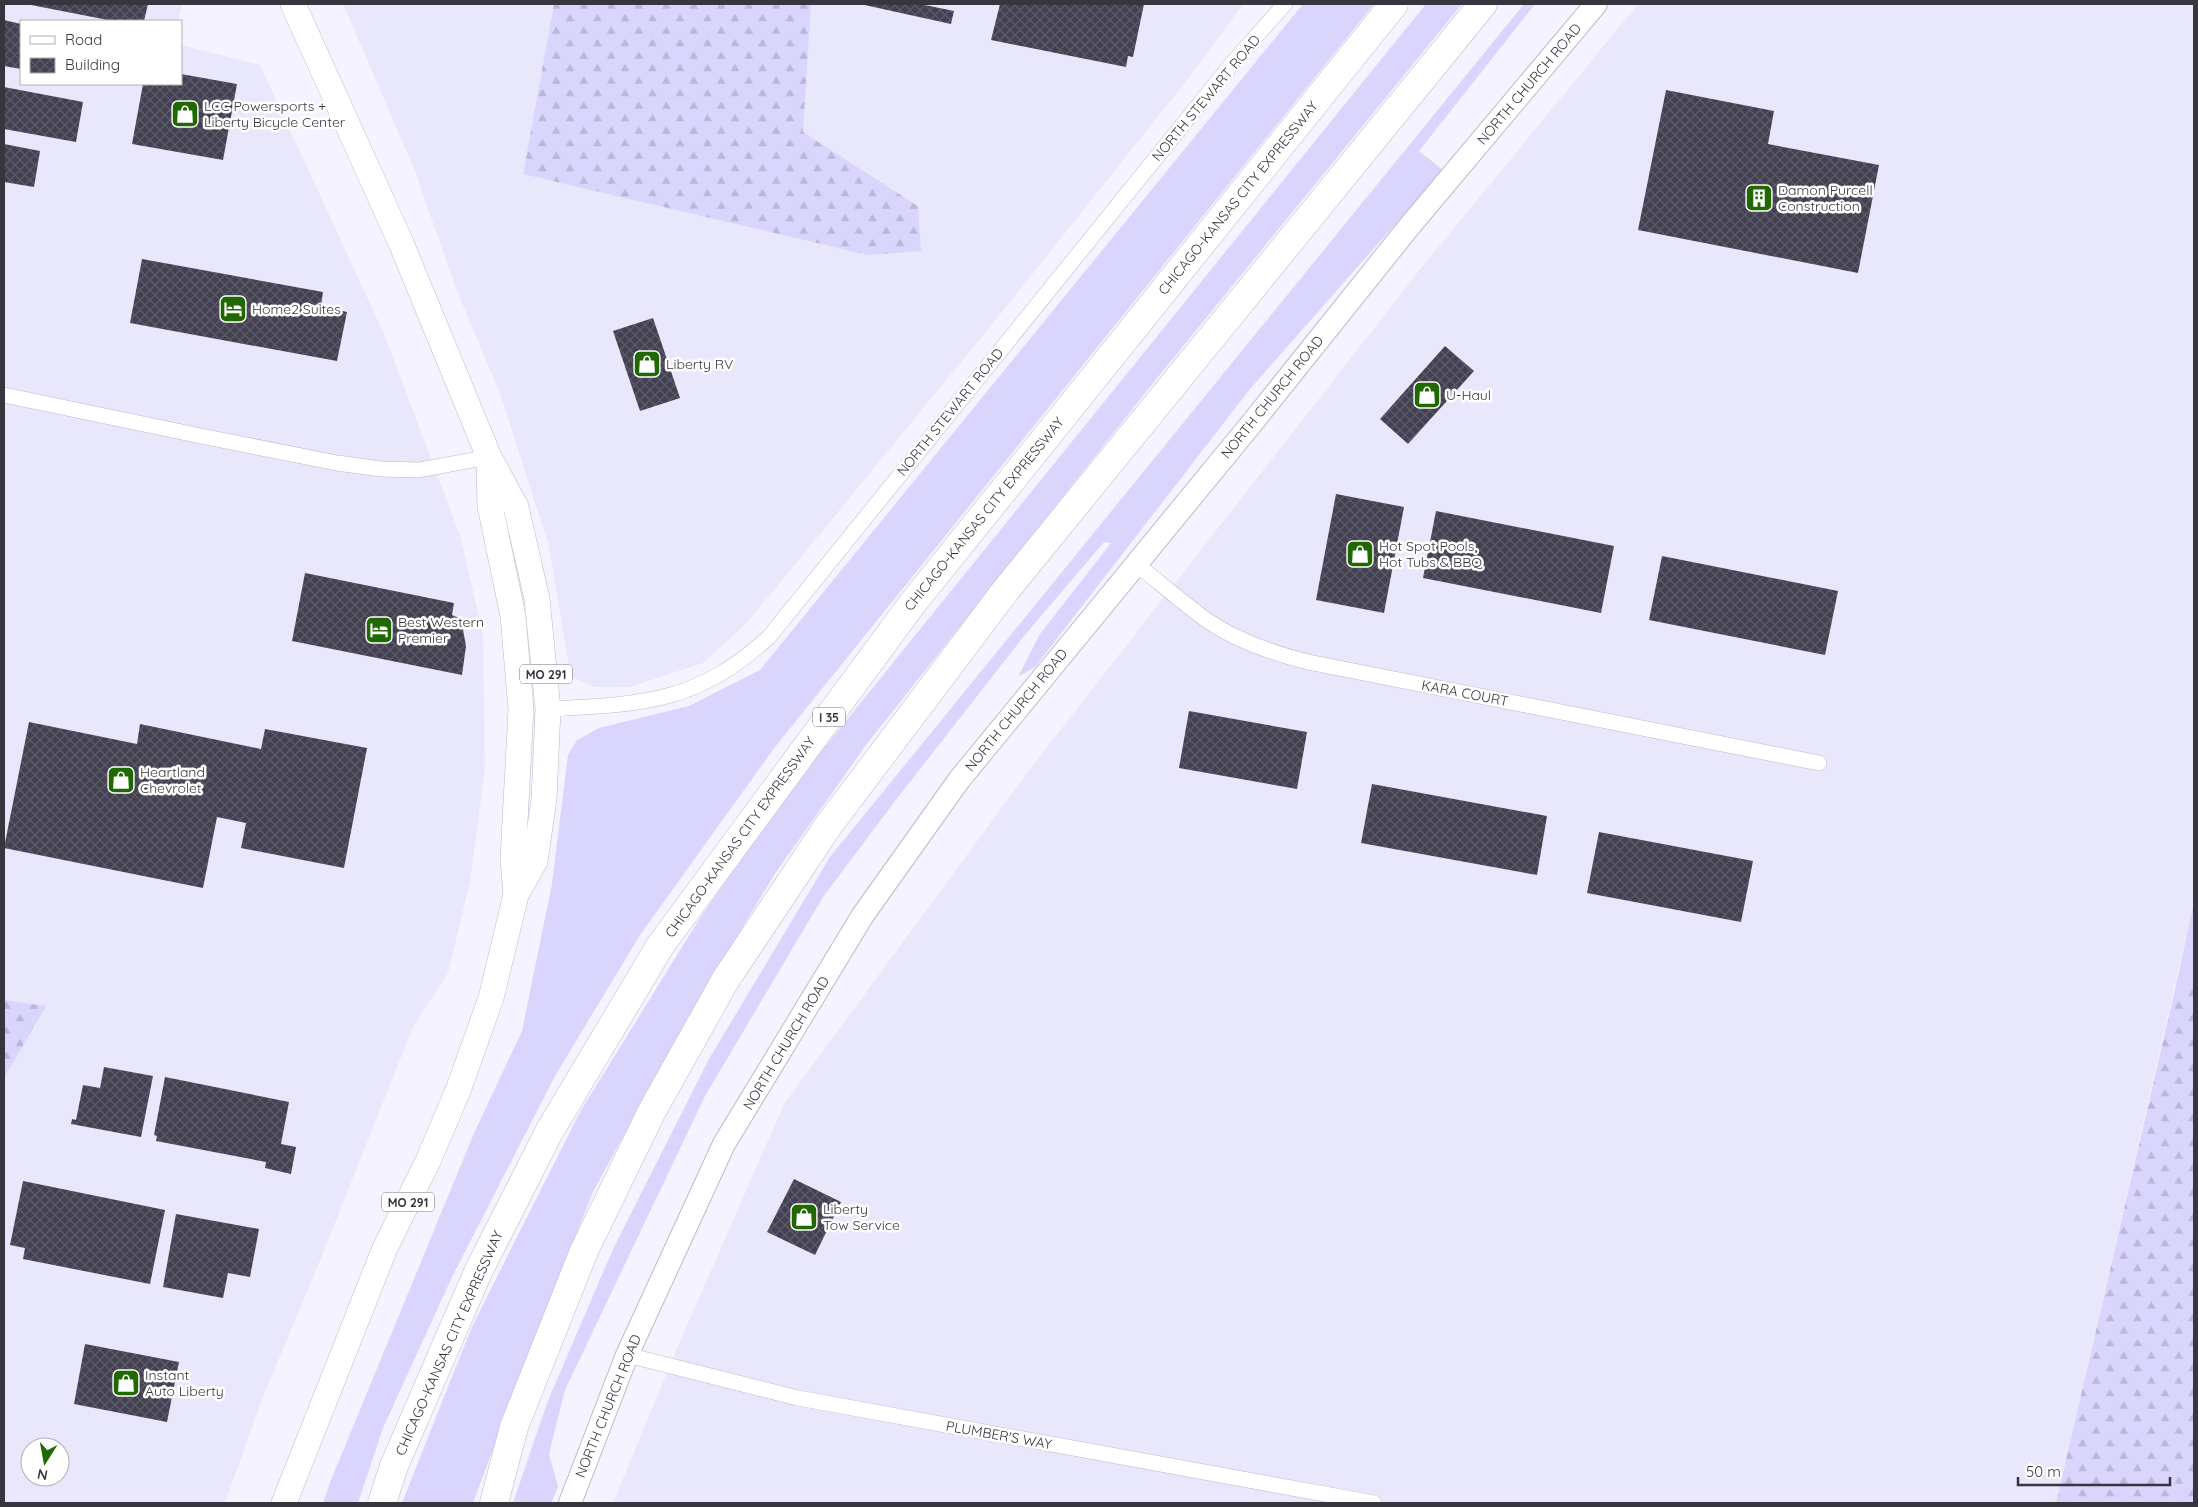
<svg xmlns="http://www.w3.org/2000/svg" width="2198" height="1507" font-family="Quicksand,sans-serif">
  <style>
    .built { fill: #e9e7fc; fill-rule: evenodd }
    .grass { fill: #d9d5fc }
    .forest { fill: url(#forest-firs) }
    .building { fill: url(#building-cross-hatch) }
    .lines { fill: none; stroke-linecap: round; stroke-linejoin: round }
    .minor-casing { stroke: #bcbacd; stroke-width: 16 }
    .secondary-casing { stroke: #bcbacd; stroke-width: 24 }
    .primary-casing { stroke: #bcbacd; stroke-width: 26 }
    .motorway-casing { stroke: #bcbacd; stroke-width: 29 }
    .minor { stroke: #fff; stroke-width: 15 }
    .secondary { stroke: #fff; stroke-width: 22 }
    .primary { stroke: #fff; stroke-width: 25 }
    .motorway { stroke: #fff; stroke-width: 28 }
    .labels { text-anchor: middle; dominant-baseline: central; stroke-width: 5; stroke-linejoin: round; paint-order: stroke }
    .shield { fill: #fff; stroke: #737278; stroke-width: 1 }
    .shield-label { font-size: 12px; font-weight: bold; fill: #37363e }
    .street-label { font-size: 14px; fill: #37363e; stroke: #fff }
    .poi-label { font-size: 14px; fill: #37363e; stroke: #fff; text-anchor: start }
  </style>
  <defs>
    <pattern id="forest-firs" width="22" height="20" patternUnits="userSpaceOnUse" patternTransform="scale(1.25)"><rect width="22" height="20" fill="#d9d5fc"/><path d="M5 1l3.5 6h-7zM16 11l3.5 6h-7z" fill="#bbb7d9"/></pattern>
    <pattern id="building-cross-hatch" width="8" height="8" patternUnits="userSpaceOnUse" patternTransform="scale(1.25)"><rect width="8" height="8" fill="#434151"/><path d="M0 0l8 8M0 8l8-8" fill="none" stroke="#5d5b68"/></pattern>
  </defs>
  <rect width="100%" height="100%" fill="#f4f3ff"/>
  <g class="built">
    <path d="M4 4H182L178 21H21V84H181V45L260 65 384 334 460 535 483 634 485 769 470 882 448 973 413 1027 317 1268 262 1399 225 1503H4V1078L45 1006 4 1000ZM30 1447H60V1477H30Z"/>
    <polygon points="343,4 554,4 523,174 918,206 803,132 811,4 1243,4 1187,80 1007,306 746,624 703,663 630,687 594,687 571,677 548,542 500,394 457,291 414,169"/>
    <polygon points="1638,4 2194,4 2194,901 2056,1503 613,1503 678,1346 784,1104 1033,765 1418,272"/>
  </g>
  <g class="grass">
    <polygon points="1303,4 1374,4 775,747 640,935 555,1076 452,1277 383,1428 358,1503 323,1503 331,1480 475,1131 522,1031 552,884 568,755 577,740 599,728 689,706 760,670"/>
    <polygon points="1426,4 1462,4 1149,388 866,745 776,872 688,1017 593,1192 530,1350 473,1503 402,1503 471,1329 580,1112 700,918 786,795"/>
    <polygon points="1524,4 1535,4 1419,151 1443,170 1250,389 1035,667 1018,677 1040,634 1111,543 1104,542 1024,636 895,801 823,897 705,1096 565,1390 549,1454 558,1487 551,1503 513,1503 547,1403 614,1247 709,1059 830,857"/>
    <polygon points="2194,901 2194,989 2176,985"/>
  </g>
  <g class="forest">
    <polygon points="554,4 811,4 803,132 918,206 921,251 868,255 523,174"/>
    <polygon points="2176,985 2194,989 2194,1503 2056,1503"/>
    <polygon points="4,1000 46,1006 4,1078"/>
  </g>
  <g class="building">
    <polygon points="26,4 148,4 144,21 113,21"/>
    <polygon points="860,4 920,4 954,11 951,24"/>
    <polygon points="1000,4 1144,4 1133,57 1128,56 1126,67 991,40"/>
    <polygon points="4,20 21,24 21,69 4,66"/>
    <polygon points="181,74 237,84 223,160 132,144 143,84 181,84"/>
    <polygon points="4,87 83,102 76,142 4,129"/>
    <polygon points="1666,90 1774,111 1768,144 1879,165 1858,273 1638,230"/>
    <polygon points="4,144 40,151 34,187 4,182"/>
    <polygon points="142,259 323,292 321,306 347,312 337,361 130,323"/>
    <polygon points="653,318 680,398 640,411 613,331"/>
    <polygon points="1445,346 1474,371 1408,444 1380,419"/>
    <polygon points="1336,494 1404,507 1384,613 1316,600"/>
    <polygon points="1436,511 1614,546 1601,613 1423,578"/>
    <polygon points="1662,556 1838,591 1825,655 1649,620"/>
    <polygon points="305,573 454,603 452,615 461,619 466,646 462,675 292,641"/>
    <polygon points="1189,711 1307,732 1297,789 1179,768"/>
    <polygon points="29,722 137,744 140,724 261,749 265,729 367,748 344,868 241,848 246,823 217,817 203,888 4,848"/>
    <polygon points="1372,784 1547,816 1537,875 1361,843"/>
    <polygon points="1599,832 1753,861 1741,922 1587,893"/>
    <polygon points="104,1067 153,1076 141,1137 71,1124 72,1119 76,1120 83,1085 100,1088"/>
    <polygon points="165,1077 289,1102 281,1144 296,1147 291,1174 265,1168 266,1162 156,1141 157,1136 154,1135"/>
    <polygon points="794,1179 841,1202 815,1255 767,1232"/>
    <polygon points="23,1181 165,1210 150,1284 23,1259 25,1248 10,1245"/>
    <polygon points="176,1214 259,1229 250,1277 228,1273 223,1298 163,1287"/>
    <polygon points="85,1344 179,1362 167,1422 74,1404"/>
  </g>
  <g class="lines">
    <g class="minor-casing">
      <g id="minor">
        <polyline points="4,395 201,436 337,463 381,469 419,470 489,457"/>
        <path d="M1136 564C1159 582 1182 602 1205 619 1236 641 1272 653 1308 662L1819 763"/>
        <path d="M548 709C642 704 696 704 769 637L1235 60 1285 4"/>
        <polyline points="627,1355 798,1398 1374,1503"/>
      </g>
    </g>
    <g class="secondary-casing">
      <polyline id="secondary" points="570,1503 627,1355 724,1144 863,915 959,780 1252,423 1408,228 1596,4"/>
    </g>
    <g class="primary-casing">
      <g id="primary">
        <polyline points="489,461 490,506 513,616 521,709 513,859 516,895"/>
        <polyline points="284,1503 385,1248 428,1161 459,1088 491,998 516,895 535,861 544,799 548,709 537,599 516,507 489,457 401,243 293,4"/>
      </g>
    </g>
    <g class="motorway-casing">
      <g id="motorway">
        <polyline points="382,1503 394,1466 478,1272 549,1132 660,946 912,604 1394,4"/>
        <polyline points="494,1503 514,1427 584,1251 652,1111 726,979 828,826 1006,590 1483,4"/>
      </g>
    </g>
    <use href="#minor" class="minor"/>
    <use href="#secondary" class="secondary"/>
    <use href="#primary" class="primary"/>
    <use href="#motorway" class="motorway"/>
  </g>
  <defs>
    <g id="shop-square" transform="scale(1.4375)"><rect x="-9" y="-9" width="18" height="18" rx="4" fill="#1f6802" stroke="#fff"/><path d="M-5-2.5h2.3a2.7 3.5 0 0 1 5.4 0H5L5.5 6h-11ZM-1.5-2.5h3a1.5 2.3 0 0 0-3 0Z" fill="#fff"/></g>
    <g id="building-square" transform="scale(1.4375)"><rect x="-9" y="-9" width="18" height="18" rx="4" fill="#1f6802" stroke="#fff"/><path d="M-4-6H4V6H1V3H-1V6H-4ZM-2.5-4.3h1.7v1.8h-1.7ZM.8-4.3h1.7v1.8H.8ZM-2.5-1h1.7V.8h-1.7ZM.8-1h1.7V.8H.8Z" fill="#fff"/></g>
    <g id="hotel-square" transform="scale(1.4375)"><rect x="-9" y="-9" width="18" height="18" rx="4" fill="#1f6802" stroke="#fff"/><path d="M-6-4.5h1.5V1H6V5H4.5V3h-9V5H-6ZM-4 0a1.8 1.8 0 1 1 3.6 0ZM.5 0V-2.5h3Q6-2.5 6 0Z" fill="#fff"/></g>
  </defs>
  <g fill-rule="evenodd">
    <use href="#shop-square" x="185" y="114"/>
    <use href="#building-square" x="1759" y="198"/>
    <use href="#hotel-square" x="233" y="309"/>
    <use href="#shop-square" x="647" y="364"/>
    <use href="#shop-square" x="1427" y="395"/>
    <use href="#shop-square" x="1360" y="554"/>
    <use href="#hotel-square" x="379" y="630"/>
    <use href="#shop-square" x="121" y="780"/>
    <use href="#shop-square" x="804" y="1217"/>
    <use href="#shop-square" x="126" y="1383"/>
  </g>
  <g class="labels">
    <g class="shield">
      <rect x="520" y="664.5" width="52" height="19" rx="4"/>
      <rect x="813" y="707.5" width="32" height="19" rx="4"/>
      <rect x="382" y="1192.5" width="52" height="19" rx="4"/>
    </g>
    <g class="shield-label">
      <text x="546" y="674">MO 291</text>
      <text x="829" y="717">I 35</text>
      <text x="408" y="1202">MO 291</text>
    </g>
    <g class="street-label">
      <text transform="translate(1529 84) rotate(-50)">NORTH CHURCH ROAD</text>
      <text transform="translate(1206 98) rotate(-50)">NORTH STEWART ROAD</text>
      <text transform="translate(1238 198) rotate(-51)">CHICAGO-KANSAS CITY EXPRESSWAY</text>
      <text transform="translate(1272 397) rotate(-51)">NORTH CHURCH ROAD</text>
      <text transform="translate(950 412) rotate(-51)">NORTH STEWART ROAD</text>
      <text transform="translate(984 514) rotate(-51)">CHICAGO-KANSAS CITY EXPRESSWAY</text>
      <text transform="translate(1465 693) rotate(11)">KARA COURT</text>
      <text transform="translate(1016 710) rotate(-51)">NORTH CHURCH ROAD</text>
      <text transform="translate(740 837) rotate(-54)">CHICAGO-KANSAS CITY EXPRESSWAY</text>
      <text transform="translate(786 1043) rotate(-59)">NORTH CHURCH ROAD</text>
      <text transform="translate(449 1343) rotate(-66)">CHICAGO-KANSAS CITY EXPRESSWAY</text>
      <text transform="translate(608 1406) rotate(-68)">NORTH CHURCH ROAD</text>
      <text transform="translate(999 1435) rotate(10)">PLUMBER'S WAY</text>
    </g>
    <g class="poi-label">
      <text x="204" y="106">LCC Powersports +<tspan x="204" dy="16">Liberty Bicycle Center</tspan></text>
      <text x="1778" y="190">Damon Purcell<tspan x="1778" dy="16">Construction</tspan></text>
      <text x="252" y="309">Home2 Suites</text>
      <text x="666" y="364">Liberty RV</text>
      <text x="1446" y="395">U-Haul</text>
      <text x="1379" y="546">Hot Spot Pools,<tspan x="1379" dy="16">Hot Tubs &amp; BBQ</tspan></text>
      <text x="398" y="622">Best Western<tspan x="398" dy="16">Premier</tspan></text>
      <text x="140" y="772">Heartland<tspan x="140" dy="16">Chevrolet</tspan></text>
      <text x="823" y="1209">Liberty<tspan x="823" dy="16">Tow Service</tspan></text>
      <text x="145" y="1375">Instant<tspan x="145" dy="16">Auto Liberty</tspan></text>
    </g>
  </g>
  <rect width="2198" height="1507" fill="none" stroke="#37363e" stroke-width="10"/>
  <rect x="20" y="20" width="162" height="65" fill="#ffffff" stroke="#afafb2"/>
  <rect x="30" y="36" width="25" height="8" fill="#ffffff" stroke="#afafb2"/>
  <text x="65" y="45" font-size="15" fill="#37363e">Road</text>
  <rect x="30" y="58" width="25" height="15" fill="url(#building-cross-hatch)" stroke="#afafb2"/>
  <text x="65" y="70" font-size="15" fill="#37363e">Building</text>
  <g transform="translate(45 1462) rotate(191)"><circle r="24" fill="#ffffff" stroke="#afafb2"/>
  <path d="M0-4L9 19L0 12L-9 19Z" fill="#1f6802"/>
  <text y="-8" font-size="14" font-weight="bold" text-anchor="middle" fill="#37363e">N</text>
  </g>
  <path d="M2018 1477v8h152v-8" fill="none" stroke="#37363e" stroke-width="2.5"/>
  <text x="2026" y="1477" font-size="15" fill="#37363e" stroke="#ffffff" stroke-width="4" paint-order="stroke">50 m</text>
</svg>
